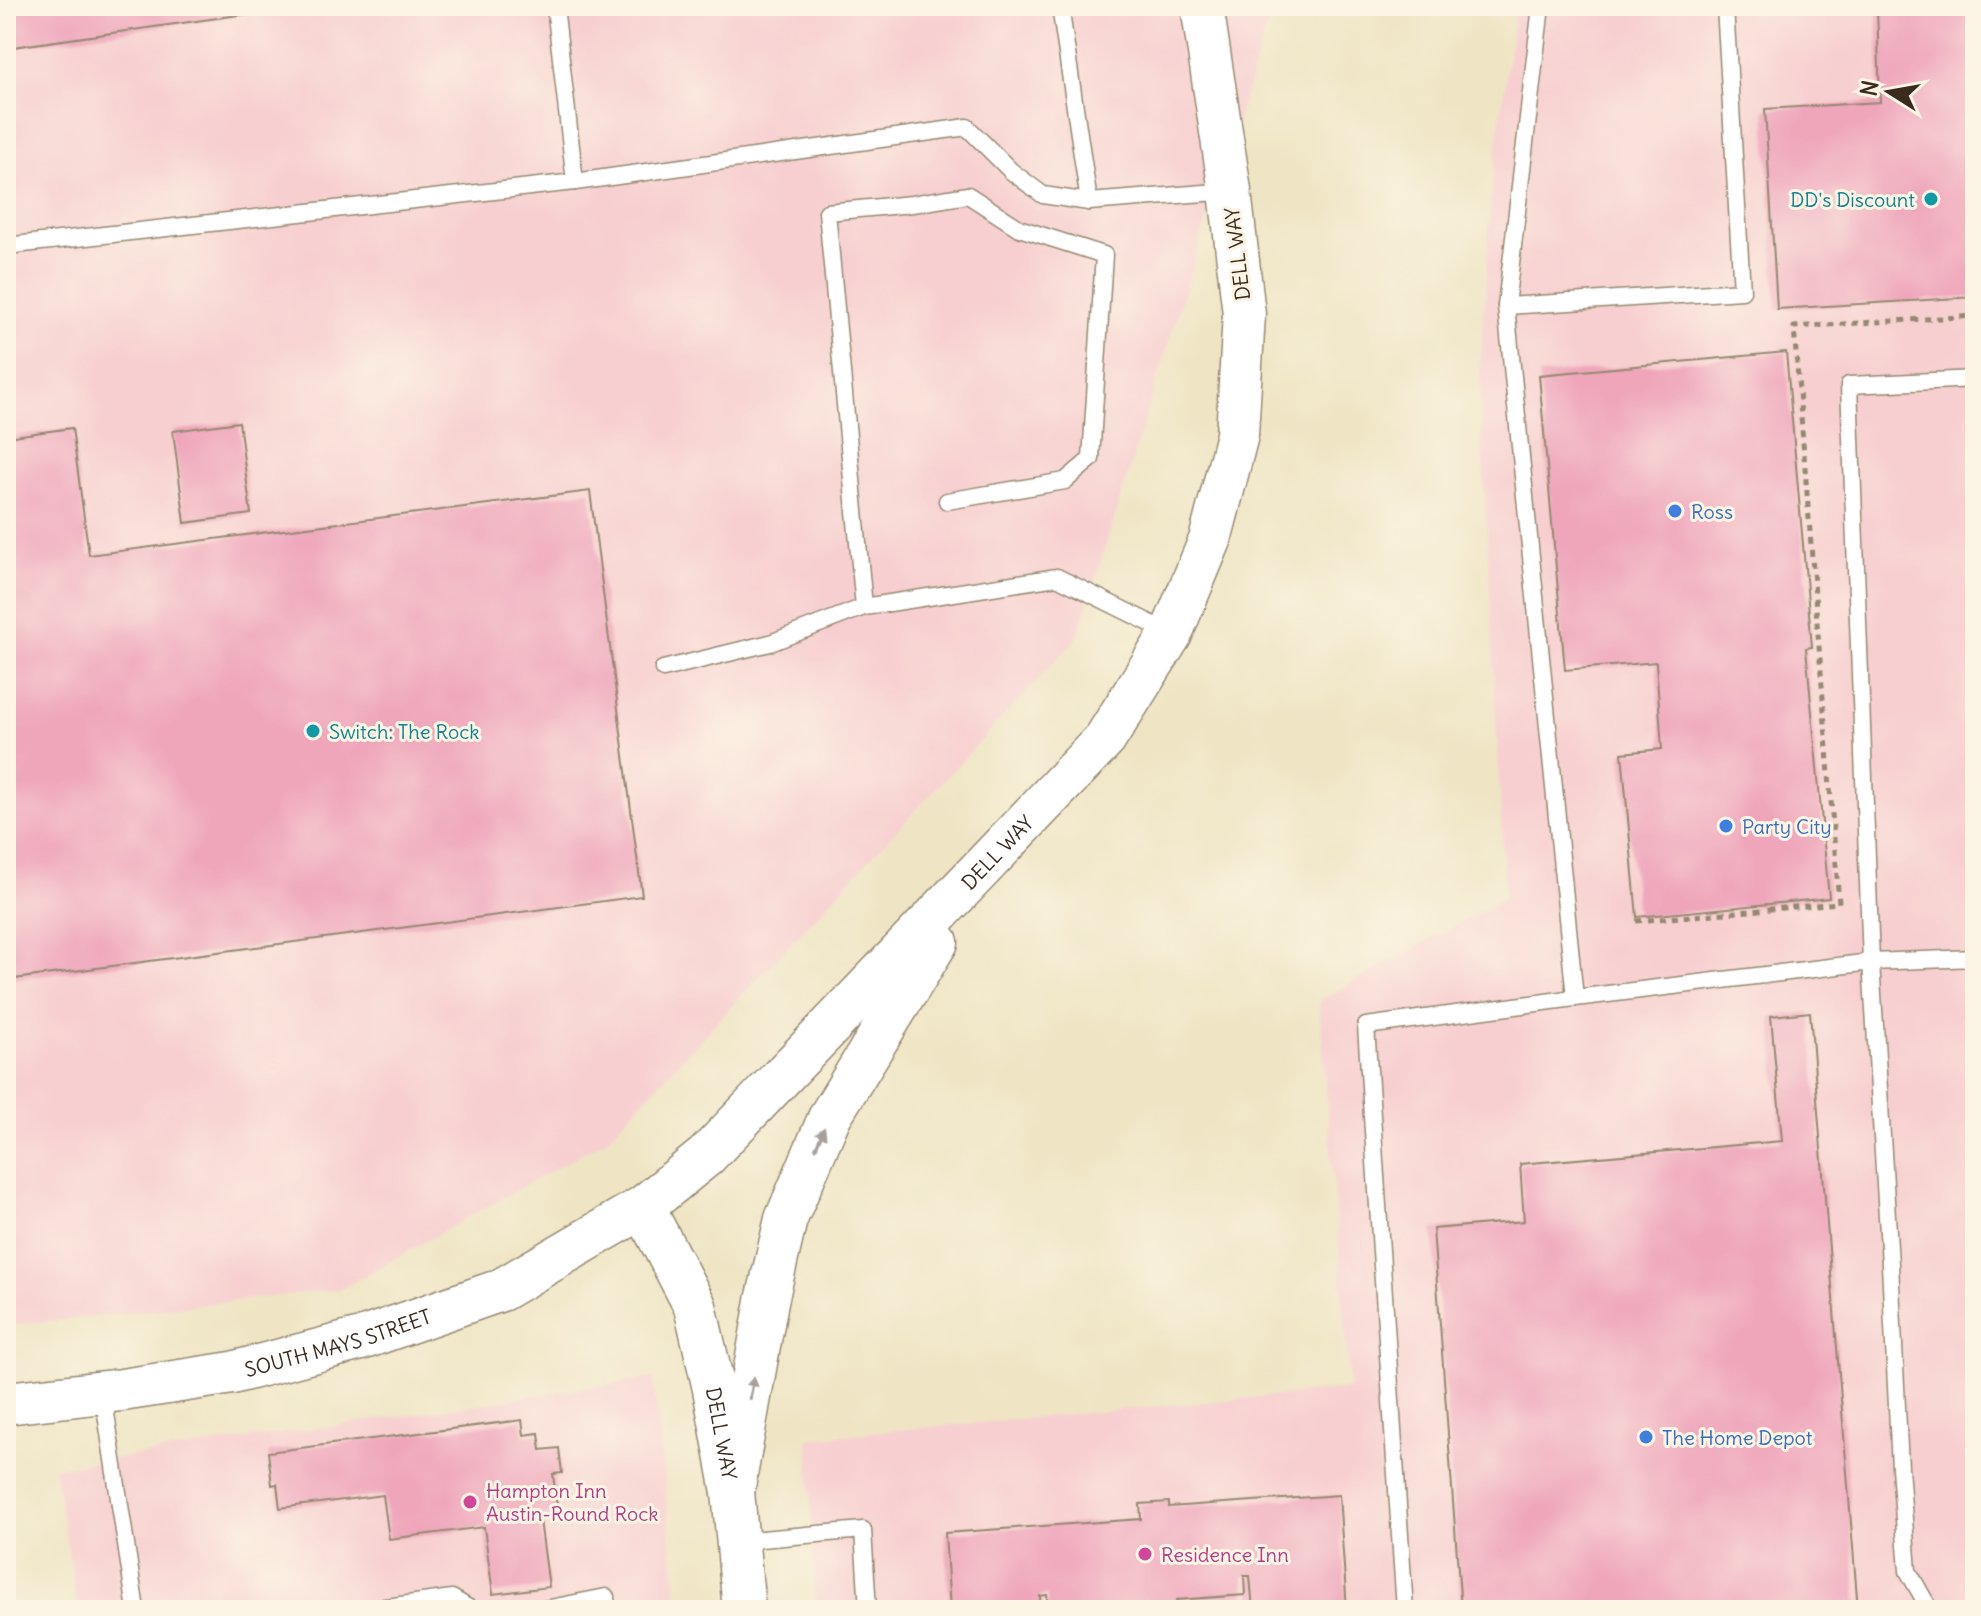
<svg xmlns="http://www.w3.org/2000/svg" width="1981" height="1616" font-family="Delius,sans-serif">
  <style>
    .built { fill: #f7cfd0 }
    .building { fill: #efa6bb }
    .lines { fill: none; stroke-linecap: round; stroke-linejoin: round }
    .service-casing { stroke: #958872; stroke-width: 19 }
    .tertiary-casing { stroke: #958872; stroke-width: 45 }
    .path { stroke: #958872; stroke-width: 5; stroke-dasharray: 6 6; stroke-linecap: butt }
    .service { stroke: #fff; stroke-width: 16 }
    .tertiary { stroke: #fff; stroke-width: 42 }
    .oneway { fill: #a79f9a }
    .culture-dot { fill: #0f9aa8; stroke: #fcf5e5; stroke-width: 3 }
    .shop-dot { fill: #3f7fe0; stroke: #fcf5e5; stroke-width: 3 }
    .hotel-dot { fill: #d1479c; stroke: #fcf5e5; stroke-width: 3 }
    .labels { text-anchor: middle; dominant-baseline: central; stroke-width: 6; stroke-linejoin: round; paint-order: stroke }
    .culture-label { font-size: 20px; fill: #0d838f; stroke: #fcf5e5; text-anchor: end }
    .street-label { font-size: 20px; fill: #3b2a1e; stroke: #fcf5e5 }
    .shop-label { font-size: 20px; fill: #366cbe; stroke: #fcf5e5; text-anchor: start }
    .hotel-label { font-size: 20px; fill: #b23c85; stroke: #fcf5e5; text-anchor: start }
  </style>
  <rect width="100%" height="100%" fill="#fcf5e5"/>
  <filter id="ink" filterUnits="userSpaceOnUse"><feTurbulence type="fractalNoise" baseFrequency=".0125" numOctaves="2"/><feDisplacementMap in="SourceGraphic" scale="16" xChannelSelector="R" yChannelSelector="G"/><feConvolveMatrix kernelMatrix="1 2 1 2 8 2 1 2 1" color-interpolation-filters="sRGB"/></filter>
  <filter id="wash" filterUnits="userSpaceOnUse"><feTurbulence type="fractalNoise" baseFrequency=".006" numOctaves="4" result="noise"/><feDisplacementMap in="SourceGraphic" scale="32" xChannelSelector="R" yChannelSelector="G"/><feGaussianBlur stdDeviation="1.8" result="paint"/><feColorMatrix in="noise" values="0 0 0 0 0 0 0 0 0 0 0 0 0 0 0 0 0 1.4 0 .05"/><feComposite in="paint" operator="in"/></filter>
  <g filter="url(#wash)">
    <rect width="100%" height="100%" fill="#efe5c5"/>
    <g class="built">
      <polygon points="6,6 1273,6 1077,638 606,1140 341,1289 6,1326"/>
      <polygon points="1515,6 1975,6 1975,1610 816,1610 808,1438 1350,1389 1319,1001 1505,898 1482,438 1480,371 1492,183"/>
      <polygon points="653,1378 679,1610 78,1610 54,1468"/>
    </g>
    <g id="blocks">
      <g class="building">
        <polygon points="6,6 288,6 288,8 6,48"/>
        <polygon points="1877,6 1975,6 1975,297 1777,309 1765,109 1880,102"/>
        <polygon points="1786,352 1812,647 1806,648 1829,898 1637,917 1622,753 1662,749 1656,662 1565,670 1539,375"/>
        <polygon points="239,422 251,514 185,523 173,431"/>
        <polygon points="72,428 89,555 590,491 642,896 6,980 6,437"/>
        <polygon points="1810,1012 1858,1610 1461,1610 1433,1229 1524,1221 1520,1164 1782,1141 1771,1016"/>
        <polygon points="522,1420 524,1435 539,1433 541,1450 559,1448 562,1473 553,1474 558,1514 535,1516 535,1520 540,1520 549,1587 493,1594 484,1527 389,1539 383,1495 280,1508 277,1484 272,1485 268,1452"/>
        <polygon points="1339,1495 1347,1610 1253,1610 1250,1576 1244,1576 1245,1595 1176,1600 1177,1610 1048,1610 1047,1595 1040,1596 1041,1610 950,1610 945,1533 1141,1519 1140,1504 1169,1502 1169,1507"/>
      </g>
    </g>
  </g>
  <g filter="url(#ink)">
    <use href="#blocks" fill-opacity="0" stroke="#958872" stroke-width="2"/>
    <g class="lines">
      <g class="service-casing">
        <g id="service">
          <polyline points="555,6 575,182"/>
          <polyline points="1060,6 1089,202"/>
          <polyline points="1541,6 1506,306 1575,998"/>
          <polyline points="6,246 575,182 967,127 1011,171 1043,195 1089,202 1230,191"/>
          <polyline points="1506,306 1742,291 1725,6"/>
          <polyline points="947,501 1065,481 1091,459 1104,255 1019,228 968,195 912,204 827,212 864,607 1057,577 1170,633"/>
          <polyline points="663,669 770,643 864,607"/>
          <polyline points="103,1394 136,1610"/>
          <polyline points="739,1541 863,1530 868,1610"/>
          <polyline points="364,1610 452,1598 472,1610"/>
          <polyline points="540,1610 606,1597 607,1610"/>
          <polyline points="1405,1610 1366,1026 1575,998 1871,962 1975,958"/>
          <polyline points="1930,1610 1908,1571 1900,1468 1890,1264 1871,962 1849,385 1975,379"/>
        </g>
      </g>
      <g class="tertiary-casing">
        <g id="tertiary">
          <path id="s1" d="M643 1207 695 1306 714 1389 733 1492 744 1610"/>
          <path id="s2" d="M6 1403 122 1390 232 1373 361 1339 501 1290 643 1207 706 1156 1105 739 1171 634 1210 540 1237 435 1244 314 1230 191 1202 6"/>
          <polyline points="733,1492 767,1301 786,1219 830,1116 937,942"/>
        </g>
      </g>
      <polyline class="path" points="1636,921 1839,903 1794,327 1975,316"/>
      <use href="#service" class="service"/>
      <use href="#tertiary" class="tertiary"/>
    </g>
    <defs><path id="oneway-solid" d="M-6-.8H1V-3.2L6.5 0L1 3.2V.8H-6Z" transform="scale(2)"/></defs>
    <g class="oneway">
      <use href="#oneway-solid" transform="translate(820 1138) rotate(-67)"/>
      <use href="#oneway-solid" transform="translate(752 1388) rotate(-80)"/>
    </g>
  </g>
  <g class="culture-dot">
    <circle cx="1931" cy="199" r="8"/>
    <circle cx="313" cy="731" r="8"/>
  </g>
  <g class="shop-dot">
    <circle cx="1675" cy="511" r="8"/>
    <circle cx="1726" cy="826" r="8"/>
    <circle cx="1646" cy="1437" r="8"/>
  </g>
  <g class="hotel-dot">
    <circle cx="470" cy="1502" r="8"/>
    <circle cx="1145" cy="1554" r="8"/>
  </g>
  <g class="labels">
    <g class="culture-label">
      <text x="1915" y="199">DD's Discount</text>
      <text x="329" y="731" text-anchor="start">Switch: The Rock</text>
    </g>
    <g class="street-label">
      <text transform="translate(1237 254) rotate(-97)">DELL WAY</text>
      <text stroke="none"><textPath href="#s2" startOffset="1176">DELL WAY</textPath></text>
      <text stroke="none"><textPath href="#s2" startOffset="338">SOUTH MAYS STREET</textPath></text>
      <text stroke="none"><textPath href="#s1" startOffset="242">DELL WAY</textPath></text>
    </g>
    <g class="shop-label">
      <text x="1691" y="511">Ross</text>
      <text x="1742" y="826">Party City</text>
      <text x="1662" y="1437">The Home Depot</text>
    </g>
    <g class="hotel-label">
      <text x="486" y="1490">Hampton Inn<tspan x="486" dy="23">Austin-Round Rock</tspan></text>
      <text x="1161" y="1554">Residence Inn</text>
    </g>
  </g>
  <rect width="1981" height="1616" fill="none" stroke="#fcf5e5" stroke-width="32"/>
  <g transform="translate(1889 92) rotate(281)" stroke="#fcf5e5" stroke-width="6" paint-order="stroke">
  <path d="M0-6L14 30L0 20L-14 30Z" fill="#3b2a1e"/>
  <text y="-12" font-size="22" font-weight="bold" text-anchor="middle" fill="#3b2a1e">N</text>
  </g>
</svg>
